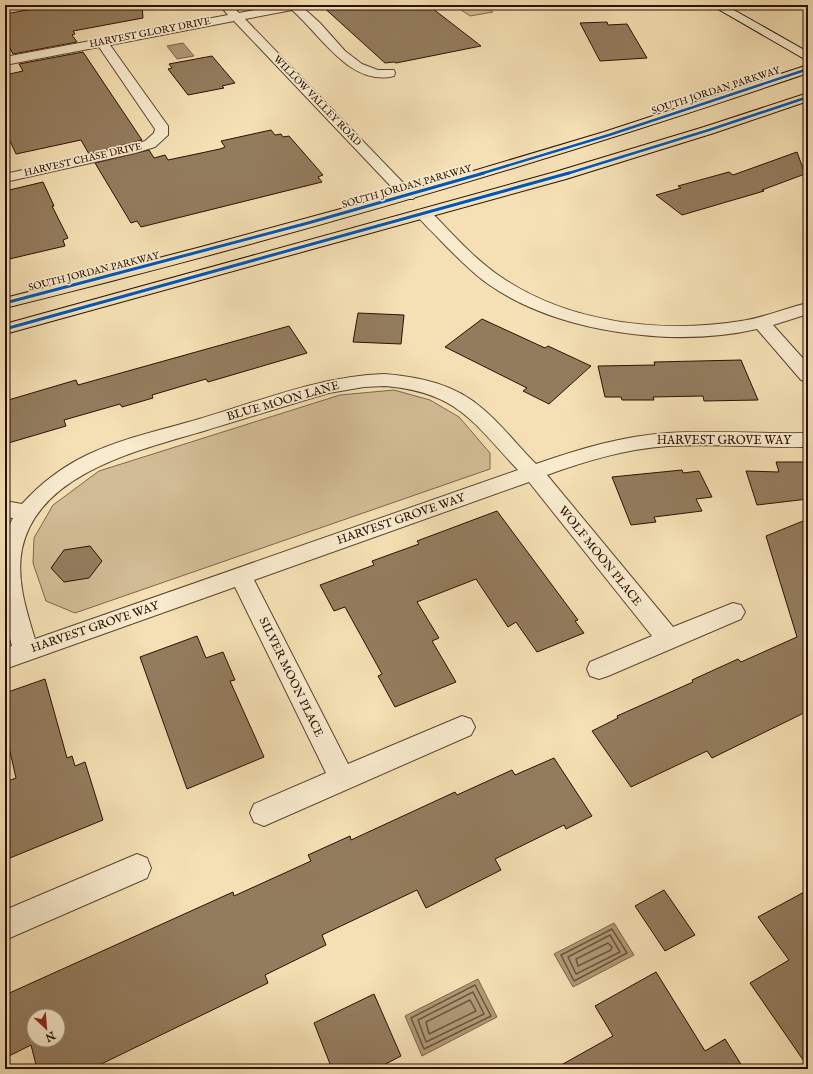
<svg xmlns="http://www.w3.org/2000/svg" width="813" height="1074" font-family="'IM FELL English',serif">
  <style>
    .green { fill: #d2bc95; stroke: #7e664a }
    .water { fill: #af9977; stroke: #7a6247 }
    .lines { fill: none; stroke-linecap: round; stroke-linejoin: round }
    .shore { stroke: #6c543c; stroke-width: 1.5 }
    .building { fill: #937c5e; stroke: #2a0f00; fill-rule: evenodd }
    .street-casing { stroke: #5c432d; stroke-width: 2 }
    .secondary-casing { stroke: #2a0f00; stroke-width: 2 }
    .primary-casing { stroke: #2a0f00; stroke-width: 2 }
    .street { fill: #f8ebce; fill-rule: evenodd }
    .secondary { fill: #f8ebce; fill-rule: evenodd }
    .primary { fill: #f4e0b4; fill-rule: evenodd }
    .cycleway-far1-casing { stroke: #f8ebce; stroke-width: 4 }
    .cycleway-casing { stroke: #f8ebce; stroke-width: 5 }
    .cycleway-far1 { stroke: #0057b8; stroke-width: 2.5 }
    .cycleway { stroke: #0057b8; stroke-width: 3 }
    .labels { text-anchor: middle; dominant-baseline: central; stroke-width: 3.5; stroke-linejoin: round; paint-order: stroke }
    .far-street-label { font-size: 10px; fill: #2a0f00; stroke: #f8ebce }
    .street-label { font-size: 12px; fill: #2a0f00; stroke: #f8ebce }
  </style>
  <rect width="100%" height="100%" fill="#f4e0b4"/>
  <filter id="stains"><feTurbulence type="fractalNoise" baseFrequency=".005" numOctaves="4"/><feColorMatrix values="0 0 0 0 .2 0 0 0 0 .09 0 0 0 0 .02 0 0 0 .5 -.17"/></filter>
  <radialGradient id="worn" r=".72"><stop offset=".6" stop-color="#630" stop-opacity="0"/><stop offset="1" stop-color="#630" stop-opacity=".3"/></radialGradient>
  <g class="green">
    <polygon points="467,5 484,5 493,12 470,16 457,7"/>
    <polygon points="394,390 430,400 459,417 490,453 490,469 75,613 46,601 33,563 34,538 53,505 99,471 340,395"/>
  </g>
  <g class="water">
    <polygon points="183,43 194,56 177,59 167,46"/>
    <polygon points="614,923 634,955 573,987 554,954"/>
    <polygon points="478,979 497,1017 422,1056 405,1016"/>
  </g>
  <g class="lines">
    <g class="shore">
      <polygon points="612,929 627,953 574,981 561,955"/>
      <polygon points="610,935 620,952 576,974 568,957"/>
      <polygon points="608,943 612,947 611,950 578,966 576,959"/>
      <polygon points="475,985 491,1016 424,1049 411,1018"/>
      <polygon points="473,992 484,1014 426,1042 418,1020"/>
      <polygon points="470,1000 476,1011 429,1034 426,1022"/>
    </g>
  </g>
  <g class="building">
    <polygon points="55,5 142,5 143,18 73,31 75,34 72,35 77,42 13,54 5,39 5,14"/>
    <polygon points="321,5 428,5 481,46 396,63 394,62 385,63"/>
    <polygon points="607,22 608,25 627,24 647,58 600,61 580,23"/>
    <polygon points="83,52 142,140 89,154 81,140 16,154 5,130 5,75 23,71 19,64"/>
    <polygon points="212,56 235,83 222,86 224,88 188,95 168,69 172,68 169,64"/>
    <polygon points="271,130 275,135 281,134 283,137 289,136 323,175 318,177 322,182 141,227 137,221 131,223 95,163 149,150 154,158 165,155 168,160 220,149 225,147 221,141"/>
    <polygon points="797,152 805,174 762,190 764,191 682,215 656,195 681,188 678,186 729,172 733,175"/>
    <polygon points="43,182 54,206 52,206 68,238 63,240 65,246 5,260 5,191"/>
    <polygon points="358,313 404,315 401,344 353,342"/>
    <polygon points="482,319 545,348 548,346 591,366 549,404 523,391 527,388 445,347"/>
    <polygon points="289,326 307,353 208,382 206,379 152,395 153,398 122,407 120,404 64,420 66,426 5,444 5,401 76,380 78,385"/>
    <polygon points="741,360 758,400 704,401 703,396 653,397 654,400 622,400 621,397 605,397 598,366 655,365 654,362"/>
    <polygon points="776,462 808,462 808,499 757,505 746,471 779,472"/>
    <polygon points="682,470 683,473 699,471 712,497 696,499 702,511 654,517 656,522 631,525 612,477"/>
    <polygon points="497,511 578,620 575,621 584,633 537,652 516,622 508,627 476,579 417,602 439,638 432,641 456,682 395,707 378,676 382,674 345,607 334,611 320,585 374,565 372,561 419,544 417,541"/>
    <polygon points="808,519 808,711 712,758 707,751 631,787 592,731 618,718 617,716 693,682 692,680 738,659 741,662 797,637 766,536"/>
    <polygon points="90,546 102,561 89,578 64,582 51,568 64,550"/>
    <polygon points="197,636 206,658 223,652 235,680 230,681 264,757 187,789 140,657"/>
    <polygon points="45,679 67,758 72,756 75,766 85,762 103,820 5,860 5,782 16,778 5,730 5,693"/>
    <path d="M554 758 592 816 566 829 564 825 495 859 501 870 426 908 417 890 322 935 326 945 265 975 268 983 91 1069H37L31 1045 5 1058V995L233 892 234 896 311 861 308 855 350 836 351 840 455 792 457 795 512 770 515 775ZM34 1016H58V1040H34Z"/>
    <polygon points="664,890 695,935 665,951 635,906"/>
    <polygon points="808,890 808,1067 750,983 789,960 758,917"/>
    <polygon points="656,972 705,1051 725,1039 744,1069 554,1069 613,1036 595,1006"/>
    <polygon points="374,994 401,1056 376,1069 332,1069 314,1023"/>
  </g>
  <g class="lines">
    <g class="street-casing">
      <g id="street">
        <path d="M282 5H300L320 23 345 51 362 64 378 70H394L395 73 394 76C350 87 321 35 292 10L245 19 413 193 416 196 413 199H403L234 21 110 45 168 126V135L155 147 135 153 5 182V174L131 146 145 141 154 133 155 129 99 47 5 65V57L228 15 223 9 229 6 233 7 239 13Z"/>
        <path d="M424 209 430 211C452 233 474 259 501 277 568 323 661 334 741 321 764 318 785 308 808 303V314L773 325 808 364V382L801 380 757 329C675 348 558 333 488 284 471 272 456 256 441 241 433 232 423 224 416 214L418 211Z"/>
        <path d="M384 374C420 377 455 384 483 409 502 425 518 446 536 464 579 449 622 436 668 433 715 430 761 434 808 433V447C761 448 714 443 668 446 625 449 586 461 547 475L673 627 733 603 741 605 745 612 741 619 608 676 599 679 590 676 587 669 590 662 652 636 529 482 254 580 348 764 462 716 471 719 475 727 471 735 264 826 254 822 250 813 254 804 326 773 235 587 5 669V649L12 646 5 618V534L13 518 5 517V501L22 504C40 484 62 467 87 455 122 438 162 430 199 419 260 401 321 376 384 374ZM384 386C457 392 472 421 518 470L35 639C26 610 16 579 22 549 38 472 143 449 207 430 247 418 288 405 329 393L364 387Z"/>
        <polygon points="137,854 147,858 151,868 147,878 5,940 5,910"/>
      </g>
    </g>
    <g class="secondary-casing">
      <polygon id="secondary" points="711,5 725,5 808,52 808,61"/>
    </g>
    <g class="primary-casing">
      <g id="primary">
        <path d="M808 65V73C544 163 276 241 5 308V298L201 247 403 192 604 132Z"/>
        <polygon points="808,93 808,101 714,133 566,179 5,334 5,324 555,172 704,127"/>
      </g>
    </g>
    <use href="#street" class="street"/>
    <use href="#secondary" class="secondary"/>
    <use href="#primary" class="primary"/>
    <g class="cycleway-far1-casing">
      <g id="cycleway-far1">
        <polyline points="480,174 609,135 808,69"/>
        <polyline points="566,174 709,130 808,97"/>
      </g>
    </g>
    <g class="cycleway-casing">
      <g id="cycleway">
        <polyline points="5,303 308,223 484,173"/>
        <polyline points="5,329 569,173"/>
      </g>
    </g>
    <use href="#cycleway-far1" class="cycleway-far1"/>
    <use href="#cycleway" class="cycleway"/>
  </g>
  <g class="labels">
    <g class="far-street-label">
      <text transform="translate(150 33) rotate(-11)">HARVEST GLORY DRIVE</text>
      <text transform="translate(716 91) rotate(-18)">SOUTH JORDAN PARKWAY</text>
      <text transform="translate(317 101) rotate(46)">WILLOW VALLEY ROAD</text>
      <text transform="translate(83 160) rotate(-13)">HARVEST CHASE DRIVE</text>
      <text transform="translate(407 187) rotate(-16)">SOUTH JORDAN PARKWAY</text>
      <text transform="translate(94 272) rotate(-14)">SOUTH JORDAN PARKWAY</text>
    </g>
    <g class="street-label">
      <text transform="translate(283 401) rotate(-16)">BLUE MOON LANE</text>
      <text x="724" y="440">HARVEST GROVE WAY</text>
      <text transform="translate(401 519) rotate(-19)">HARVEST GROVE WAY</text>
      <text transform="translate(600 556) rotate(51)">WOLF MOON PLACE</text>
      <text transform="translate(95 627) rotate(-19)">HARVEST GROVE WAY</text>
      <text transform="translate(291 677) rotate(64)">SILVER MOON PLACE</text>
    </g>
  </g>
  <rect width="813" height="1074" fill="none" stroke="#f4e0b4" stroke-width="20"/>
  <rect x="6" y="6" width="801" height="1062" fill="none" stroke="#2a0f00" stroke-width="2"/>
  <rect x="10" y="10" width="793" height="1054" fill="none" stroke="#2a0f00"/>
  <g transform="translate(46 1028) rotate(154)"><circle r="19" fill="#f8ebce" stroke="#a6937c"/>
  <path d="M0-3L7 15L0 10L-7 15Z" fill="#8f2418"/>
  <text y="-6" font-size="11" font-weight="bold" text-anchor="middle" fill="#2a0f00">N</text>
  </g>
  <rect width="100%" height="100%" filter="url(#stains)"/>
  <rect width="100%" height="100%" fill="url(#worn)"/>
</svg>
